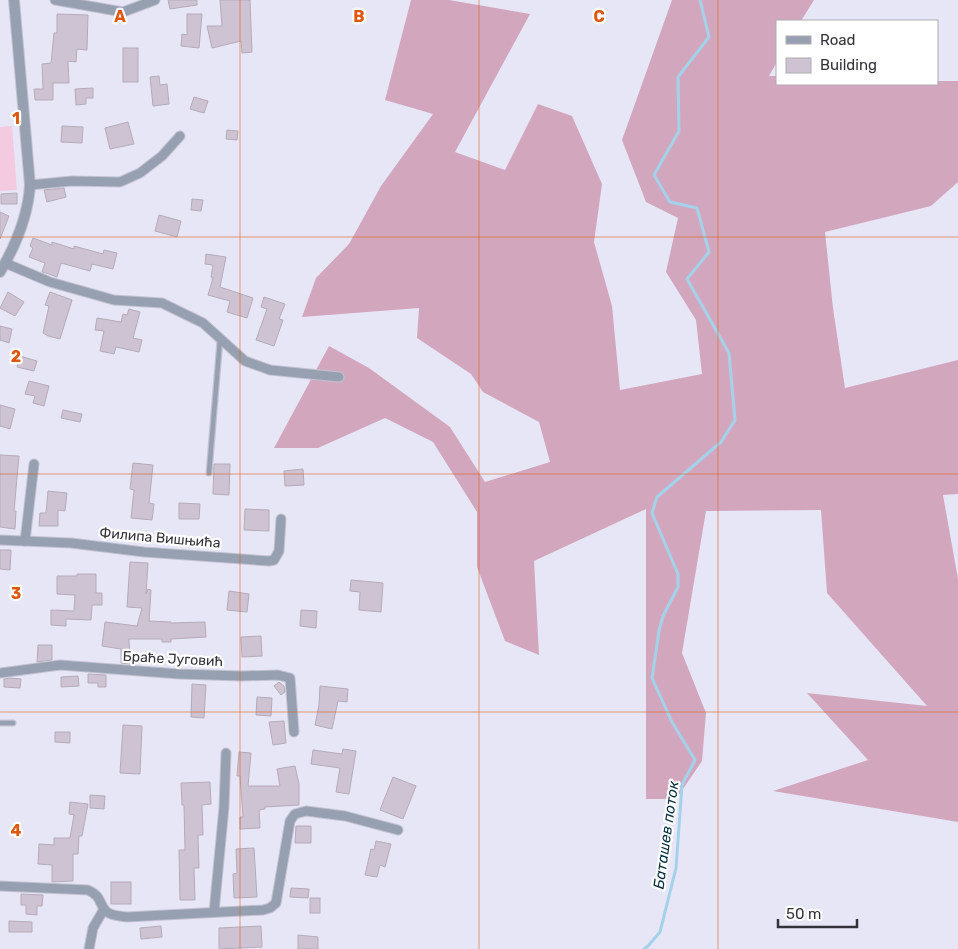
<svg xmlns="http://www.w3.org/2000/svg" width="958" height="949" font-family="Rubik,sans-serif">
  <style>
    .green { fill: #f4cae0 }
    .forest { fill: #d2a7be }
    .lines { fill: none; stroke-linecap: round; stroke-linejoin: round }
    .stream { stroke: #a5d2eb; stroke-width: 3 }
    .building { fill: #cec3d2; stroke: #b5abb9 }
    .service-casing { stroke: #c3c2d1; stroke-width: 7 }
    .minor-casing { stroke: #c3c2d1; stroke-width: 11 }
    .tertiary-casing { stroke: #c3c2d1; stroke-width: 12 }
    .service { stroke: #96a0b0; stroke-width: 4.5 }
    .minor { stroke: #96a0b0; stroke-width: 9 }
    .tertiary { stroke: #96a0b0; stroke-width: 10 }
    .grid { fill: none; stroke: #df570e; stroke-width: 1; stroke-opacity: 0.55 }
    .labels { text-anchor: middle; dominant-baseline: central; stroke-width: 4.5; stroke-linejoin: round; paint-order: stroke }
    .street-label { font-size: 14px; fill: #333239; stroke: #fff }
    .water-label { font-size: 15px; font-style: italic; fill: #062e3f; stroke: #fff }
    .grid-label { font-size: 16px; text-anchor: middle; font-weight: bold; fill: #df570e; stroke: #fff; stroke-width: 4.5; stroke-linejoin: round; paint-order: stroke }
  </style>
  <rect width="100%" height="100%" fill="#e7e6f7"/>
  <polygon class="green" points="12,126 17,190 0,191 0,127"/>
  <polygon class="forest" points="411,0 449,0 530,14 455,152 505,170 538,104 572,116 602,184 594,242 612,306 620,390 702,374 696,320 666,272 678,218 646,202 622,140 672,0 814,0 801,21 777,21 777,62 769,76 777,76 777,84 937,84 937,81 958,81 958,182 931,206 825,232 833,308 845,388 958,360 958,494 943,495 958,579 958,822 773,791 868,760 807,693 927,706 827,593 821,510 706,511 682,653 706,713 702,761 676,799 646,799 646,509 534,561 539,655 505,641 477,567 477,512 433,442 385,418 318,448 274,448 329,346 369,368 450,427 485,482 550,462 539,422 483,392 471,374 417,338 419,308 302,317 316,278 349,244 381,186 433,114 385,100"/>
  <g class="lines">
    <polyline class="stream" points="644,949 648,946 660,932 676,868 682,785 695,760 672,722 652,678 659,631 663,616 678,587 678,574 652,513 657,497 721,442 735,420 729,353 687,279 709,252 697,208 670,202 654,175 679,131 678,77 709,37 700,0"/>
  </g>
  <g class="building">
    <polygon points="168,0 197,0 197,5 170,9"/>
    <polygon points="220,0 250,0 252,52 242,53 241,41 212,48 207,26 222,26"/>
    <polygon points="57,14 88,15 87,50 77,49 76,62 68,61 69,83 53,83 53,100 35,100 34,89 43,89 42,64 51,63 54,33 57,33"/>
    <polygon points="187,14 202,14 199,48 181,46 182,34 187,35"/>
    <rect x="123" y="48" width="15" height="34"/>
    <polygon points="159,76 160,85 167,84 169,104 153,106 150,77"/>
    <polygon points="93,88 93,98 86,98 86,104 76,105 75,89"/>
    <polygon points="194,97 208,101 204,113 190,109"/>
    <polygon points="128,122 134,144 110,149 105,128"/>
    <polygon points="62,126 83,127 82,143 61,142"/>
    <polygon points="227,130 238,131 237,140 226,139"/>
    <polygon points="64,188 66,197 47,202 44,190"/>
    <polygon points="17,193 17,204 1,204 1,194"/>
    <polygon points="192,199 203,200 201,211 191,210"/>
    <polygon points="0,212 9,216 0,239"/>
    <polygon points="159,215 181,221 177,237 155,231"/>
    <polygon points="33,238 52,245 52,242 74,249 74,246 103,254 104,250 117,253 113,269 92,264 90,271 61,263 57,277 46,273 42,272 45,263 29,257 33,248 30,246"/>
    <polygon points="206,254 226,257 220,287 253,298 247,318 227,312 230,301 208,295 213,278 211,277 213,265 205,264"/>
    <polygon points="8,292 24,302 15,316 0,308"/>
    <polygon points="50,292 72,300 60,339 48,336 43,333 49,306 45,305"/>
    <polygon points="264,297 285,304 279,319 283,320 274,346 256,340 267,309 261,307"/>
    <polygon points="129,309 140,312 133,338 142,340 139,352 116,347 114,354 100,351 104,331 95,330 97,318 121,322 123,314 127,315"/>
    <polygon points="0,326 12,329 9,343 0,340"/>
    <polygon points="20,356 37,361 34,371 17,367"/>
    <polygon points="29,381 49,386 44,406 33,403 35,396 25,394"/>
    <polygon points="0,405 15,409 10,429 0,426"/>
    <polygon points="63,410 82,414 80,422 61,418"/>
    <polygon points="0,455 19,456 14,511 16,511 15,529 0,527"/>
    <polygon points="133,463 153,465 149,503 154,504 152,520 131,518 134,490 130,489"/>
    <polygon points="214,464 230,464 229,495 213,494"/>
    <polygon points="303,469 304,485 285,486 284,471"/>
    <polygon points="48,491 67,493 65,511 58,510 58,526 39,526 40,513 46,513"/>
    <polygon points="179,503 200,504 199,519 179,519"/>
    <polygon points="245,509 269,510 269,531 244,530"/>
    <polygon points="0,550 11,550 10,570 0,569"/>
    <polygon points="130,562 148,563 146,594 148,589 151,590 149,621 171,622 171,623 205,622 206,637 171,639 171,642 162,642 162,639 129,639 130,664 121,663 121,649 102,646 105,622 137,626 142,608 127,607"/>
    <polygon points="77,574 96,574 96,593 102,593 102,605 92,605 91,620 66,619 66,626 51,625 51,610 74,611 75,595 57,594 57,576 77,576"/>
    <polygon points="351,580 383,583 381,612 359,610 360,592 350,591"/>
    <polygon points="229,591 249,594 247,612 227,610"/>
    <polygon points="301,610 317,611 316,628 300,626"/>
    <polygon points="261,636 262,656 242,657 241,637"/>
    <polygon points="38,645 52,645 52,660 37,662"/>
    <polygon points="88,674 106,675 106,687 98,687 98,683 88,683"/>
    <polygon points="78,676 79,686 61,687 61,677"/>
    <polygon points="10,678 21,679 20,688 4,687 4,679"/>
    <polygon points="279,682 284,686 285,692 281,695 274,686"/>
    <polygon points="192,684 206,685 204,718 191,717"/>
    <polygon points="320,686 348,689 347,702 338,701 332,729 315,725 319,705"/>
    <polygon points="257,697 272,698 271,716 256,715"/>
    <polygon points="284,721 286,743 273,745 269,722"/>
    <polygon points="123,725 142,726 140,774 120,773"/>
    <polygon points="55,732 70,732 70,743 55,742"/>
    <polygon points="343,749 356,751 349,794 336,792 340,768 311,764 313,750 342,754"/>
    <polygon points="239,752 251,753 248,786 280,786 277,769 295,766 299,784 299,805 265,807 265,809 259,810 260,828 240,829 240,817 243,817 240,776 237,776"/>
    <polygon points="393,777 416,786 403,819 380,810"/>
    <polygon points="210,782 211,804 202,805 203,835 198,835 199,868 194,868 195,900 180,900 179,850 185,850 184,805 182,805 181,783"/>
    <polygon points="90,795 105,796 104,809 90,808"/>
    <polygon points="70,802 88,804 82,836 79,836 78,854 73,854 73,881 52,882 52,865 38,864 39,844 54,845 54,838 70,838 74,815 69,814"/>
    <polygon points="296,826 311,826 311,843 295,843"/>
    <polygon points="376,841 391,844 385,867 380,865 377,877 365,875 371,849 374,850"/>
    <polygon points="254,848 257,897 234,898 233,874 237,873 236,849"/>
    <rect x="111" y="882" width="20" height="22"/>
    <polygon points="291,888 309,889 308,898 290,897"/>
    <polygon points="21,894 43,895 42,906 37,906 37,915 26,914 26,905 21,905"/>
    <rect x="310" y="898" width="10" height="15"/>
    <polygon points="9,921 32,922 32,932 9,932"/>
    <polygon points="161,926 162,937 141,939 140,928"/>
    <polygon points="261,926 262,947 219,949 219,928"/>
    <polygon points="298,935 318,937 318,949 298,949"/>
  </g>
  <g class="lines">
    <g class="service-casing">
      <g id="service">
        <polyline points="209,473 220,340"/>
        <polyline points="0,723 13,723"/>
      </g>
    </g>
    <g class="minor-casing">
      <g id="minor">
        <polyline points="55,0 123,12 155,0"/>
        <polyline points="30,185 72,181 120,182 140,173 162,156 180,136"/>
        <polyline points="5,263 50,282 114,300 162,303 203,323 245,361 270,370 339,377"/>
        <polyline points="0,540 71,543 144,552 269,561 274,560 279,551 281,519"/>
        <polyline points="25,541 34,464"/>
        <polyline points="0,673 60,665 179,674 241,676 278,675 290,678 294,732"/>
        <path d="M0 886 88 890C103 897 98 904 107 912 112 916 120 916 127 917L263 910 270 908 276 903 290 821 295 814 306 811 345 816 398 830"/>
        <polyline points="214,912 224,807 226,753"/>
        <polyline points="89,949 93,928 104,909"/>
      </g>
    </g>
    <g class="tertiary-casing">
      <path id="tertiary" d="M0 272C16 245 28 216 30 185L14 0"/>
    </g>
    <use href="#service" class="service"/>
    <use href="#minor" class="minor"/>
    <use href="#tertiary" class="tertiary"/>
  </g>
  <path class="grid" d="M240 0V949M479 0V949M718 0V949M0 237H958M0 474H958M0 712H958"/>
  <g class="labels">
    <g class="street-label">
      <text transform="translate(160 538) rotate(5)">Филипа Вишњића</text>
      <text transform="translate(173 659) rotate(3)">Браће Југовић</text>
    </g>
    <g class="water-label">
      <text transform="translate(666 835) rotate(-82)">Баташев поток</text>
    </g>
  </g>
  <g class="grid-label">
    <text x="120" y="22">A</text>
    <text x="359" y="22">B</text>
    <text x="599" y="22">C</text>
    <text x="16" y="124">1</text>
    <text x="16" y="362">2</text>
    <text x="16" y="599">3</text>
    <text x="16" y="836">4</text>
  </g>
  <rect x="776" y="20" width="162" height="65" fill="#ffffff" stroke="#adadb0"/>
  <rect x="786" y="36" width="25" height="8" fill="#96a0b0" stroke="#adadb0"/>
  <text x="820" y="45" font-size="15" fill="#333239">Road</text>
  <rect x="786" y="58" width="25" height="15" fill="#cec3d2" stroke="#adadb0"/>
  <text x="820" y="70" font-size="15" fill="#333239">Building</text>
  <path d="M778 919v8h79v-8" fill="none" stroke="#333239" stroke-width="2.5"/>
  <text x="786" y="919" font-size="15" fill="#333239" stroke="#ffffff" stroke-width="4" paint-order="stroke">50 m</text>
</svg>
